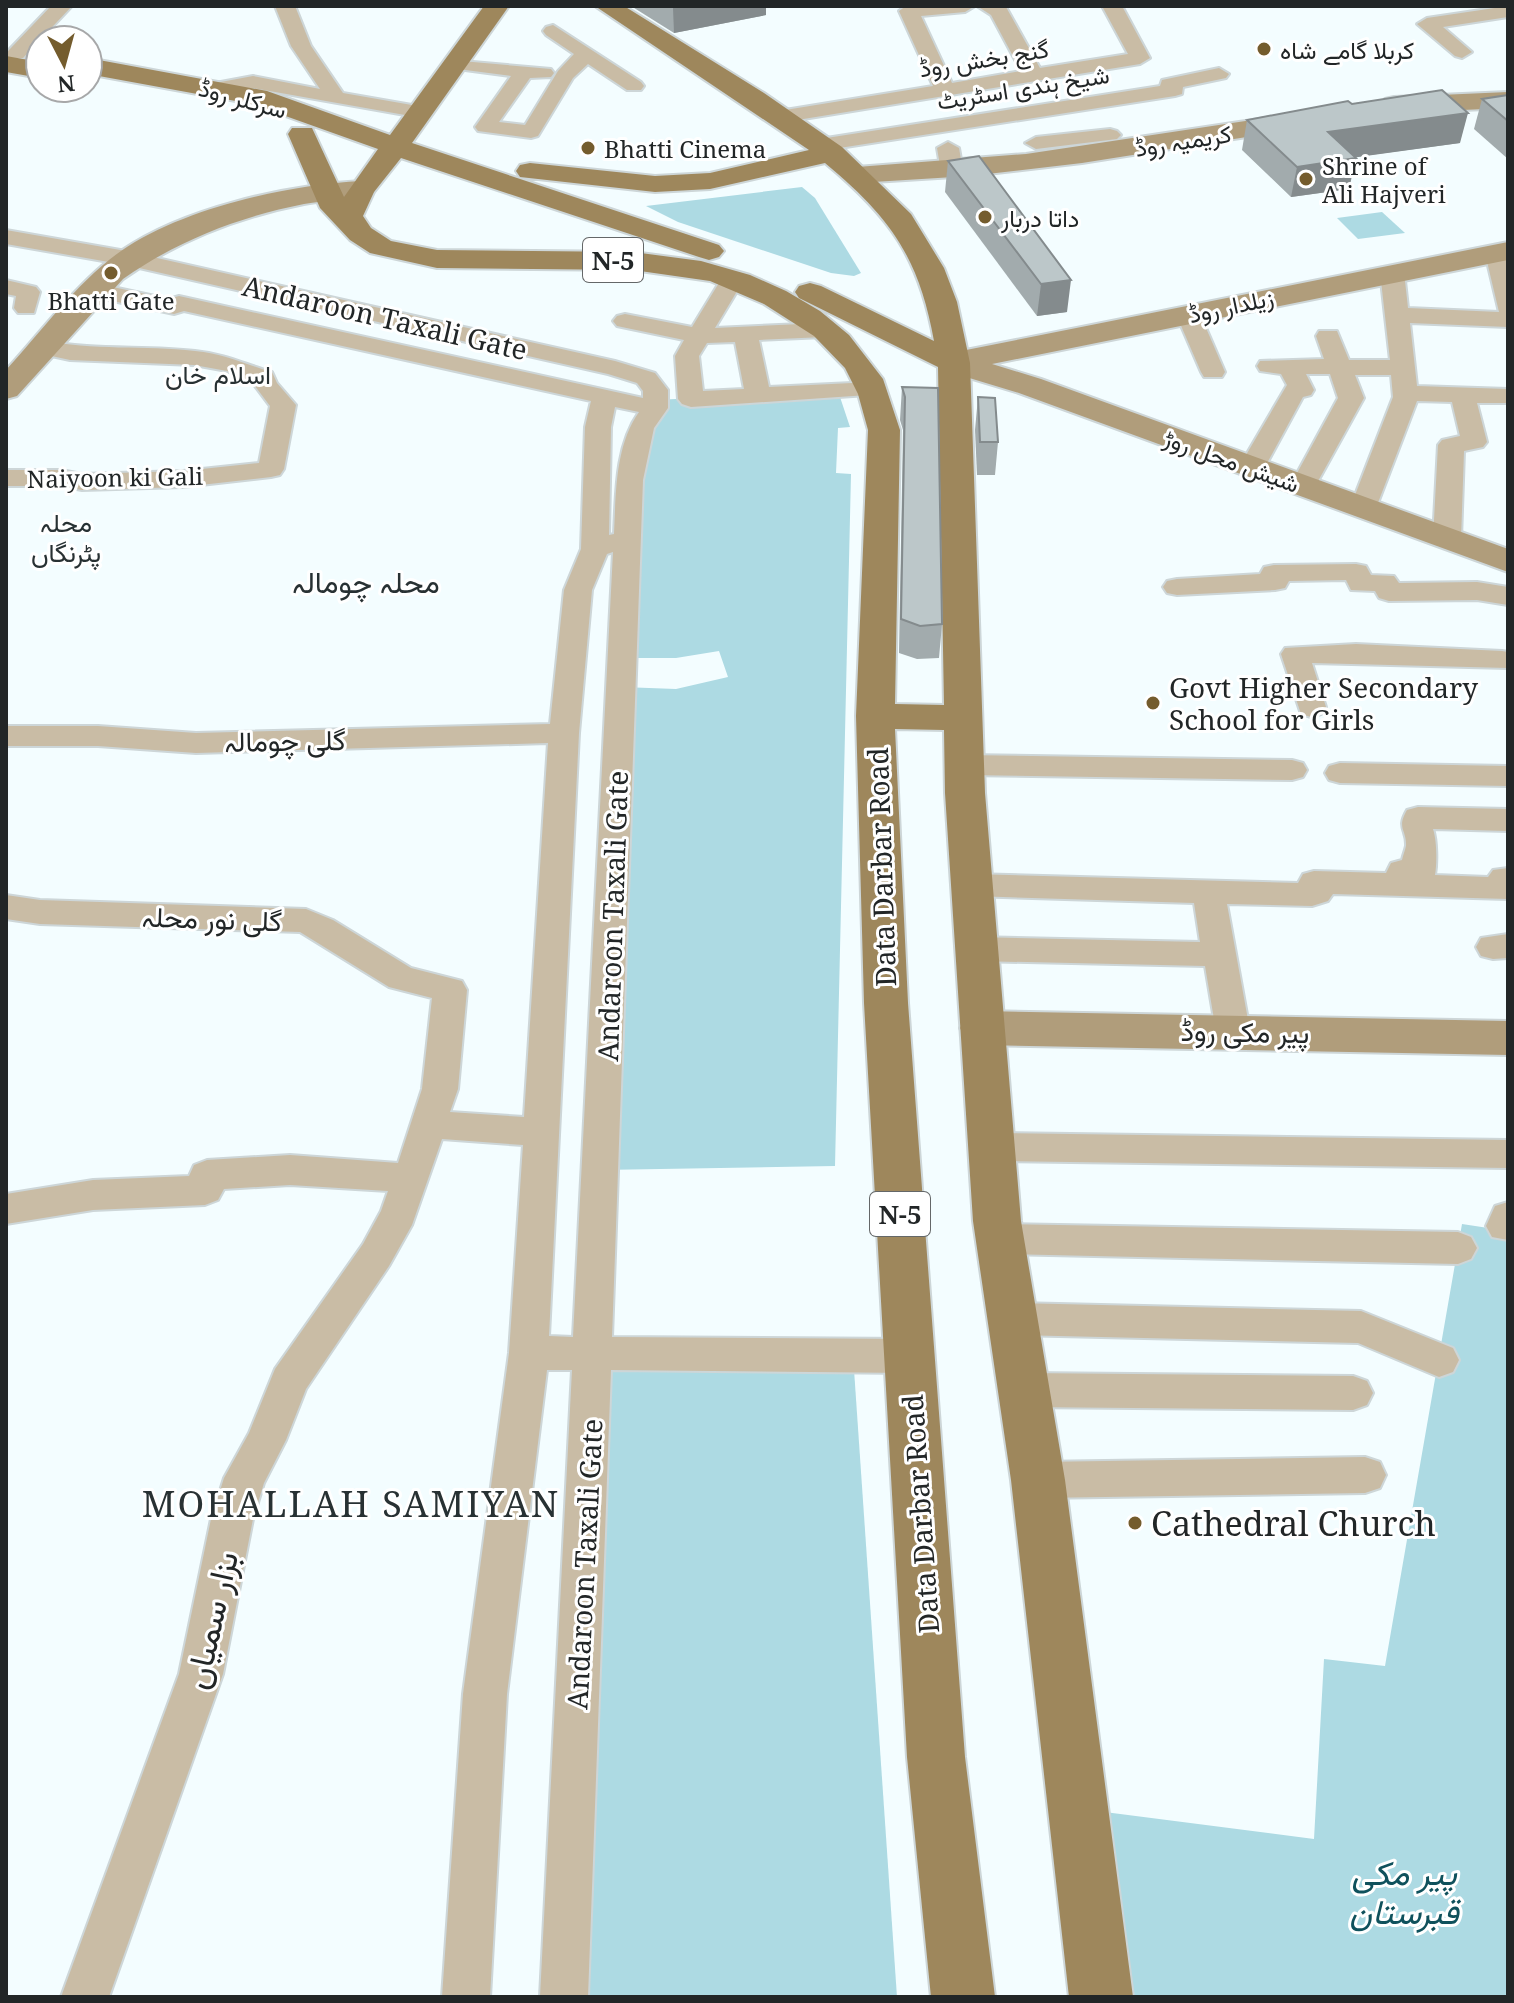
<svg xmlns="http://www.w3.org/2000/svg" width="1514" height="2003" font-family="'Noto Serif',Vazirmatn,serif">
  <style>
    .green { fill: #addae3 }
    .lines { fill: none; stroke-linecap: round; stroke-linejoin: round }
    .street-casing { stroke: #cdd6d8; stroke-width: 4 }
    .secondary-casing { stroke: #cdd6d8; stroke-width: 4 }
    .primary-casing { stroke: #cdd6d8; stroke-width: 4 }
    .street { fill: #c9bca5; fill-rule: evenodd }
    .secondary { fill: #b09d7b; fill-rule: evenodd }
    .primary { fill: #9e875c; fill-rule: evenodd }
    .wall { fill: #a2abad }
    .shaded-wall { fill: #848b8d }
    .building { fill: #bcc7c9; stroke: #848b8d; stroke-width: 2 }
    .poi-dot { fill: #745c2d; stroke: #fff; stroke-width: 3 }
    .labels { text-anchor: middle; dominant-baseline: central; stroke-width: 6; stroke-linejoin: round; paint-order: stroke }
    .far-poi-label { font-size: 24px; fill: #222627; stroke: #fff; text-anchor: start }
    .far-street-label { font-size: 24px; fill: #222627; stroke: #fff }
    .shield { fill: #fff; stroke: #646768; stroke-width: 2 }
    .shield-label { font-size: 26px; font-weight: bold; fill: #222627 }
    .far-neighbourhood-label { font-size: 26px; fill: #283133; stroke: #fff }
    .street-label { font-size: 28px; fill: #222627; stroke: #fff }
    .poi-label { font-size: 28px; fill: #222627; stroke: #fff; text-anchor: start }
    .neighbourhood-label { font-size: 30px; fill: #283133; stroke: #fff }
    .near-poi-label { font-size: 34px; fill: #222627; stroke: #fff; text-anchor: start }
    .near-street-label { font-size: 34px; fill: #222627; stroke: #fff }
    .near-park-label { font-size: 34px; font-style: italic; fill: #0f515c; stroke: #fff }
    .near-neighbourhood-label { font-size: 36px; letter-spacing: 2px; fill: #283133; stroke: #fff }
  </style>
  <rect width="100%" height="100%" fill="#f3fdff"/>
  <g class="green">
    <polygon points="802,187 815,198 861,273 854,276 831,273 678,222 646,206"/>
    <polygon points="1382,212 1405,233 1358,239 1337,218"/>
    <polygon points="838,391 850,427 838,428 836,473 851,474 835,1166 601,1170 622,687 676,689 728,677 719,651 676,658 623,658 630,480 655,400"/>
    <polygon points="1462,1224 1508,1231 1508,1997 1118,1997 1089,1810 1314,1839 1324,1659 1385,1666"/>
    <polygon points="593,1353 853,1355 897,1997 564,1997"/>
  </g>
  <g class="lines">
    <g class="street-casing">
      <g id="street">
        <polygon points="51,6 72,6 23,58 9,58 6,54 9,50"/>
        <polygon points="275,6 295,6 311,46 343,93 429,108 432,112 429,116 422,118 253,88 217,94 210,92 207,88 210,84 253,76 320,89 291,46"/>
        <polygon points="906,6 975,6 965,12 921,16 952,83 1021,71 991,15 977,6 1006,7 1040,68 1128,54 1102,6 1122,6 1150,58 1140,64 779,123 772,121 769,117 772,113 779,111 933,86 899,11"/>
        <polygon points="1508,6 1508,17 1443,27 1472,52 1462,58 1455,56 1417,24 1427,18"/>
        <polygon points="553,25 641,82 644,86 641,90 627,90 588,64 573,78 538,136 531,138 478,131 475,127 511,76 450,68 447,64 450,60 551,69 554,73 551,77 530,78 499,122 525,125 558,71 574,54 546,35 543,31 546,27"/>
        <polygon points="1219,68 1229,74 1226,78 1183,87 1182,94 1175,96 820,151 809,145 820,139 1160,86 1162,80"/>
        <polygon points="1110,129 1117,131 1121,135 1117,139 1036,149 1025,143 1036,137"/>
        <polygon points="948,142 959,148 963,171 952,177 941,171 937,148"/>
        <path d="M6 230 126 251 615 361 655 373 668 390V408L654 428 643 480 612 1337 910 1339 924 1344 930 1356 924 1368 910 1373 611 1370 588 1997H540L572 1370H547L507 1694 490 1997H442L463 1694 509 1353 523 1145 442 1139 412 1225 389 1266 306 1389 286 1440 264 1483 253 1519 223 1674 109 1997H61L179 1674 211 1519 224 1478 249 1433 275 1369 363 1244 381 1211 388 1191 290 1185 224 1189 218 1200 205 1205 93 1210 6 1224V1194L93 1180 189 1176 194 1165 207 1160 290 1155 398 1163 422 1089 432 998 389 987 300 932 40 924 6 919V895L40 900 306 909 333 920 411 968 462 981 467 990 458 1089 450 1112 524 1117 548 743 196 753 98 746H6V726H98L196 733 550 724 564 590 581 549 585 427 591 401 184 311 174 314 94 297 86 295 82 290 86 285 94 283 169 299 179 296 643 398V391L637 383 608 374 126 265 6 244ZM615 407 639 412C615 446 616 493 614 534L609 535 611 427ZM613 552 573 1337 549 1336 579 733 592 590 607 554Z"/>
        <polygon points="1496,246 1504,248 1508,256 1508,327 1410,323 1417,386 1508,389 1508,403 1477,403 1487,442 1483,447 1464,451 1461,539 1457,545 1437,545 1433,539 1438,445 1442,440 1460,436 1452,402 1417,401 1376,508 1372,514 1354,514 1350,508 1393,397 1391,375 1355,375 1364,398 1312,492 1294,492 1290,486 1338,398 1330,374 1306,374 1314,390 1311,395 1303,397 1265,467 1261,473 1243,473 1239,467 1287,385 1281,374 1260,371 1257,366 1260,361 1324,359 1316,336 1319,331 1337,331 1349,360 1390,360 1380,272 1384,267 1400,267 1404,272 1408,308 1499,312 1485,253 1488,248"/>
        <path d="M733 271 741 273 745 278 715 328 824 323 832 325 836 330 832 335 824 337 759 340 769 387 873 382 882 384 885 389 882 394 691 407 682 404 678 399 675 356 684 340 617 326 613 321 617 316 625 314 692 327 725 273ZM735 342 744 389 703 391 699 356 707 343Z"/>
        <polygon points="6,280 36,287 40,292 34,313 18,313 14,308 16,296 6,294"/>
        <polygon points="1188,307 1196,309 1200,314 1225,372 1222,377 1204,377 1201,372 1176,314 1180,309"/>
        <path d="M42 340C93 351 144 345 195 351 225 354 244 364 272 372L277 383 296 405 284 469 280 475 271 477 183 487 82 490 61 486H6V470H61L82 474 183 471 259 463 270 406 252 382 227 371 194 365 70 360 33 352 30 347 33 342Z"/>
        <polygon points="1356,564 1366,566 1371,575 1394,576 1399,583 1477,582 1508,587 1508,605 1477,600 1389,601 1379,598 1375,591 1351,590 1346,580 1289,581 1285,588 1275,590 1177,595 1167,593 1163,587 1167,581 1177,579 1260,574 1264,567 1274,565"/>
        <polygon points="1356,644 1502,651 1508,652 1508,668 1312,663 1326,707 1321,714 1311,717 1301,714 1281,654 1285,648"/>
        <polygon points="964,755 1292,760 1303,763 1307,770 1303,777 1292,780 964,775 953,772 949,765 953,758"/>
        <polygon points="1340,763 1508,766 1508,786 1340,783 1329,780 1325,773 1329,766"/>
        <path d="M1418 807 1508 809V831L1433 829C1437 841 1437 864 1435 875L1488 877 1493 870 1508 868V899L1333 894 1328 901 1312 906 1227 904 1250 1031 1245 1040 1233 1044 1221 1040 1216 1031 1205 966 976 961 964 958 959 949 964 940 976 937 1200 942 1194 903 972 896 961 893 956 885 961 877 972 874 1298 883 1303 874 1314 871 1386 873 1391 863 1402 860C1403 855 1405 851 1406 846 1407 829 1396 829 1407 810Z"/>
        <polygon points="1508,934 1508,958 1493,959 1481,956 1476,947 1481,938"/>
        <polygon points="991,1133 1508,1140 1508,1168 991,1161 978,1157 973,1147 978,1137"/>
        <polygon points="1508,1202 1508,1240 1492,1237 1486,1226 1495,1206"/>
        <polygon points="1000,1224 1458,1232 1471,1237 1477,1248 1471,1259 1458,1264 1000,1254 987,1250 981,1239 987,1228"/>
        <polygon points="1013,1303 1361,1311 1453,1348 1459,1360 1453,1372 1439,1377 1358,1343 1013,1335 999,1331 994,1319 999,1307"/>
        <polygon points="1023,1373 1353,1376 1367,1381 1373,1393 1367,1405 1353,1410 1023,1407 1009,1402 1003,1390 1009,1378"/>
        <polygon points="1365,1457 1380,1462 1386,1475 1380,1488 1365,1493 1038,1498 1023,1493 1017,1480 1023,1467 1038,1462"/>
      </g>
    </g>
    <g class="secondary-casing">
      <g id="secondary">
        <polygon points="1508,92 1508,108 1394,113 1385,111 1381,105 1385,99 1394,97"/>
        <polygon points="1306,112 1316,114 1320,120 1316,126 1082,163 970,176 857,183 847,181 843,175 847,169 857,167 1026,154"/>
        <path d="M361 181 371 184 375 190 371 196C349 201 326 200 304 204 238 217 177 241 123 279L17 396 6 399V370C41 332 79 280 121 251 183 208 287 185 361 181Z"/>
        <polygon points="1508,242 1508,260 992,364 1041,379 1508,549 1508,572 1019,393 943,370 938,363 943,356 956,352"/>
        <polygon points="982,1011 1508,1021 1508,1055 982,1045 966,1040 960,1028 966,1016"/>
      </g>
    </g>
    <g class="primary-casing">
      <g id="primary">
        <path d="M484 6H509L412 143 719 245 724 251 719 257 709 260 699 257 401 158 374 192 363 216 371 228 391 241 437 250 633 252 701 261 750 275 786 291 820 311 849 335 883 379 900 430 895 704 944 705 938 367 799 298 795 292 799 286 810 283 821 286 934 341C919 257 890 217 825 163L710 189 655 192 520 177 516 171 520 165 530 163 655 176 710 173 809 150 595 6H624L764 93 842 147 911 214 944 268 957 302 970 363 985 793 1021 1221 1065 1480 1133 1997H1069L1011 1480 973 1221 945 793 944 730 895 729 908 1003 965 1757 995 1997H931L907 1757 864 1003 856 716 868 430 858 394 845 368 814 336 764 304 710 281 633 270 437 268 370 253 350 240 320 208 288 134 292 128H312L344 197 378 149 252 104 88 74V58L267 91 390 135Z"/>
        <polygon points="6,56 40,62 40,78 6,72"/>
      </g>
    </g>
    <use href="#street" class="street"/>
    <use href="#secondary" class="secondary"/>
    <use href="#primary" class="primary"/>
  </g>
  <g class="wall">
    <polygon points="631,6 766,6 766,15 674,33"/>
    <polygon points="1508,95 1508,159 1474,129 1482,99"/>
    <polygon points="1352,104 1460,143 1355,157 1349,189 1291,197 1242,150 1247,120"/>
    <polygon points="948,161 1067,312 1037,316 945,192"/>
    <polygon points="902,387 938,388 942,624 939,658 917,659 899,653 903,430 900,420"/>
    <polygon points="978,397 998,442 995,475 977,475 975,430"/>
  </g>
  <g class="shaded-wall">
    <polygon points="681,6 766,6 766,15 674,33 673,8"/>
    <polygon points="1468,113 1460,143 1322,162 1328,132"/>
    <polygon points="1356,158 1349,189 1291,197 1297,167"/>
    <polygon points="1071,280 1067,312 1037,316 1041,284"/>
  </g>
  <g class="building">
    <polygon points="1442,90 1468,113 1328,132 1356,158 1297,167 1247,120 1348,101 1352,104"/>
    <polygon points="1508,95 1508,121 1482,99"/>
    <polygon points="979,156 1071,280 1041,284 948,161"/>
    <polygon points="902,387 938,388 942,624 920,626 901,619 905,397"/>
    <polygon points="978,397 995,398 998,442 980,442"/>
  </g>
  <g class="poi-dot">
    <circle cx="1264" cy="49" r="8"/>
    <circle cx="588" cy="148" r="8"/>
    <circle cx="1306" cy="179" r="8"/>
    <circle cx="985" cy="217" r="8"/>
    <circle cx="111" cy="273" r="8"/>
    <circle cx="1153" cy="703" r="8"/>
    <circle cx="1135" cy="1523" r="8"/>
  </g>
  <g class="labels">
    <g class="far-poi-label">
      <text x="1280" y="49">کربلا گامے شاہ</text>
      <text x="604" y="148">Bhatti Cinema</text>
      <text x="1322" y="165">Shrine of<tspan x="1322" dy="28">Ali Hajveri</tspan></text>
      <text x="1001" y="217">داتا دربار</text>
      <text x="111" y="300" text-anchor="middle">Bhatti Gate</text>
    </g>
    <g class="far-street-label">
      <text transform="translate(984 58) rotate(-9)">گنج بخش روڈ</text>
      <text transform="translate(1023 87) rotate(-9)">شیخ ہندی اسٹریٹ</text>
      <text transform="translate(243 98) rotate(15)">سرکلر روڈ</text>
      <text transform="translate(1183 140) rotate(-9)">کریمیہ روڈ</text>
      <text transform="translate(1231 305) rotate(-12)">زیلدار روڈ</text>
      <text transform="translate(1232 460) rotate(20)">شیش محل روڑ</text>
      <text transform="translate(115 477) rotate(-1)">Naiyoon ki Gali</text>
    </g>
    <g class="shield">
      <rect x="583" y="238" width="60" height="44" rx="6"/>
      <rect x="870" y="1192" width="60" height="44" rx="6"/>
    </g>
    <g class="shield-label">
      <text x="613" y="260">N-5</text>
      <text x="900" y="1214">N-5</text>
    </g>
    <g class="far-neighbourhood-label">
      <text x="218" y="374">اسلام خان</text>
      <text x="66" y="522">محلہ<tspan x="66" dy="30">پٹرنگاں</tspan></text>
    </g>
    <g class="street-label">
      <text transform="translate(385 317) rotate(13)">Andaroon Taxali Gate</text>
      <text transform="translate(285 740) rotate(-1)">گلی چومالہ</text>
      <text transform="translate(881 867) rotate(-92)">Data Darbar Road</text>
      <text transform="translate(612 916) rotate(-88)">Andaroon Taxali Gate</text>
      <text transform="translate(212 918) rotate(2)">گلی نور محلہ</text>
      <text transform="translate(1245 1031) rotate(1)">پیر مکی روڈ</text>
      <text transform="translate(920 1514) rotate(-94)">Data Darbar Road</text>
      <text transform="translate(584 1564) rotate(-87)">Andaroon Taxali Gate</text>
    </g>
    <g class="poi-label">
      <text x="1169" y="687">Govt Higher Secondary<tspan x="1169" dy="32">School for Girls</tspan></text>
    </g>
    <g class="neighbourhood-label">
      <text x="366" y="581">محلہ چومالہ</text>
    </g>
    <g class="near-poi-label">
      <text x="1151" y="1523">Cathedral Church</text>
    </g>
    <g class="near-street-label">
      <text transform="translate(210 1620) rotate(-77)">بزار سمیاں</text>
    </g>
    <g class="near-park-label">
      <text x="1404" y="1872">پیر مکی<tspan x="1404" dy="39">قبرستان</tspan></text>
    </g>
    <g class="near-neighbourhood-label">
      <text x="351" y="1503">MOHALLAH SAMIYAN</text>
    </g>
  </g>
  <rect width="1514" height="2003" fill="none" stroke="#222627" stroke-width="16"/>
  <g transform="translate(64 64) rotate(174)"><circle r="38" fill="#ffffff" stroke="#a7a8a9" stroke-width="2"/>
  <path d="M0-6L14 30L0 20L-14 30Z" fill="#745c2d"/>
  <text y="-12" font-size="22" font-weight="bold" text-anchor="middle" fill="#222627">N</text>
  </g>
</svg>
